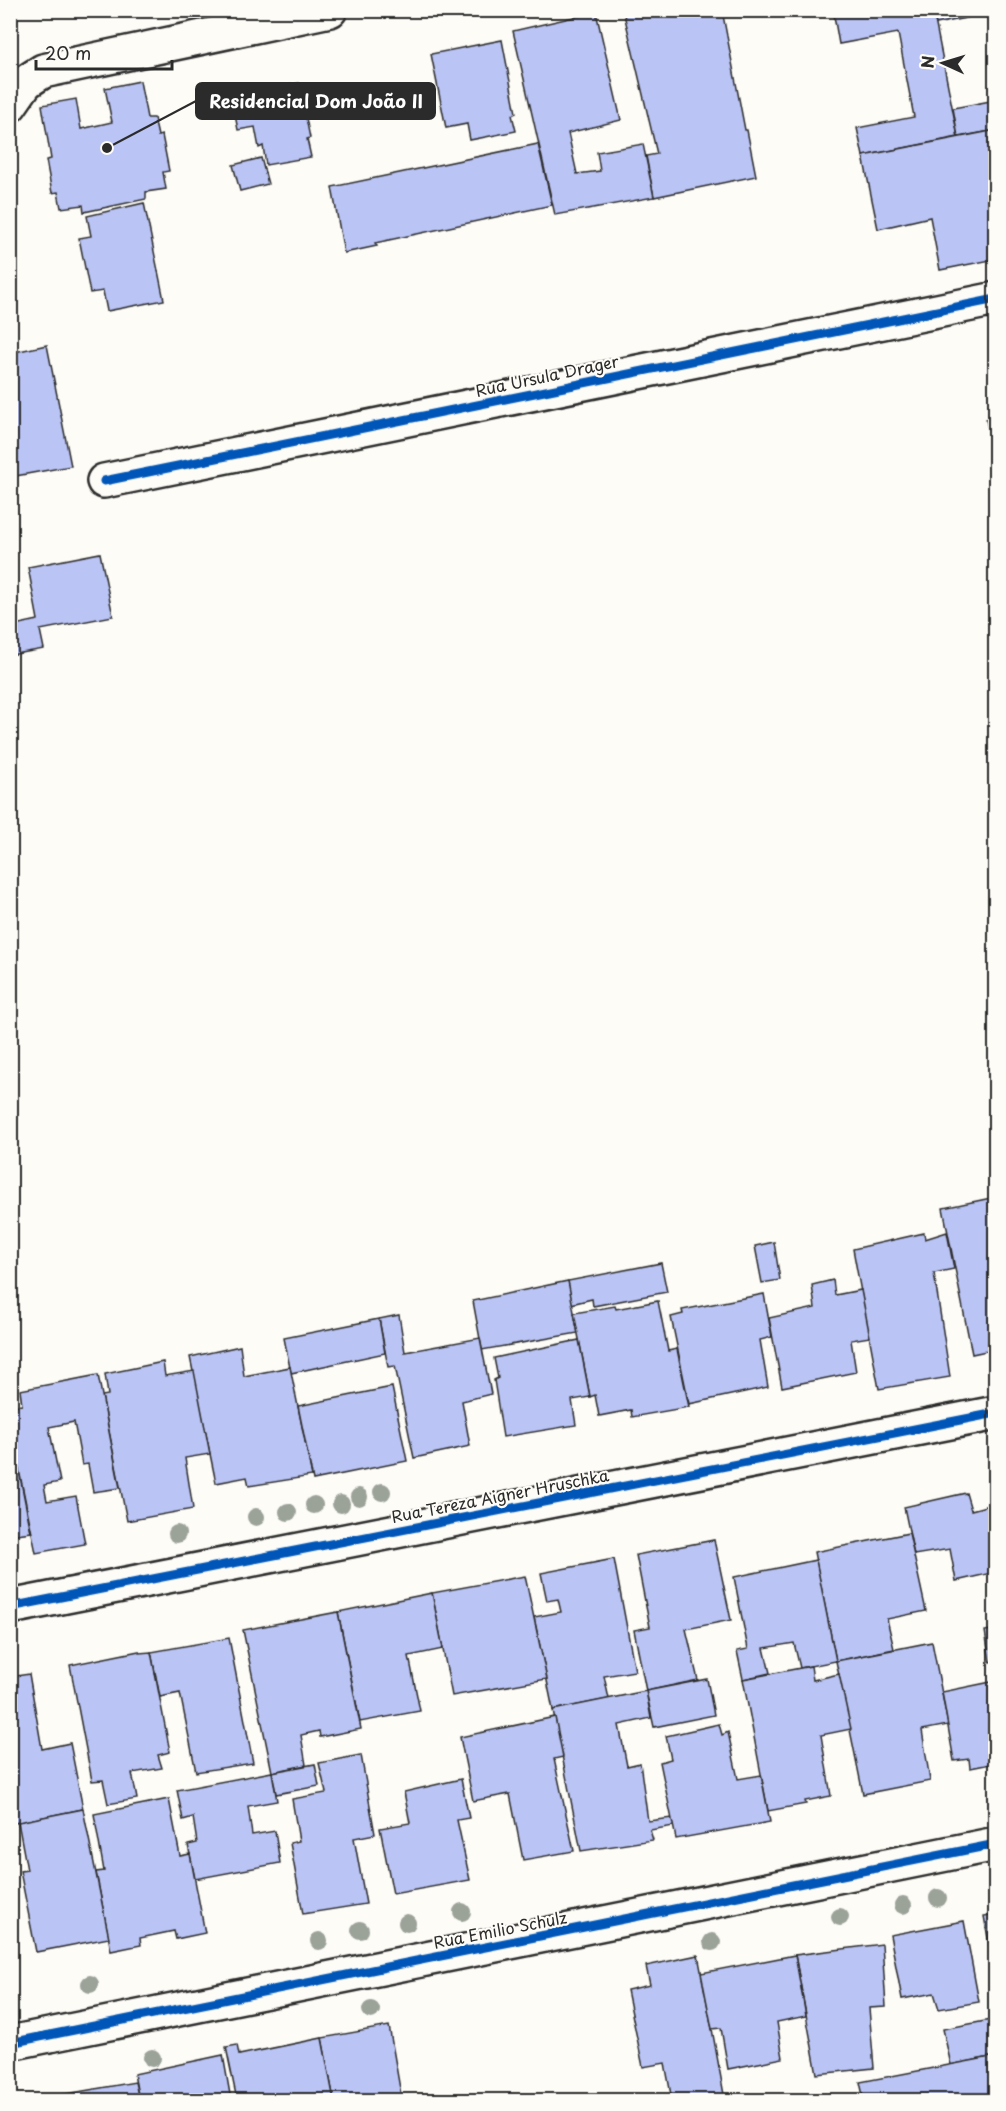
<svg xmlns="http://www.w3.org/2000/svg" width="1006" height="2111" font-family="'Playpen Sans',sans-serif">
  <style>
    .building { fill: #bac4f5; stroke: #2b2b2b; stroke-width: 1.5 }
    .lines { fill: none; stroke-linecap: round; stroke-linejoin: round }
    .street-casing { stroke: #2b2b2b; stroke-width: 38 }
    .street { stroke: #fdfcf7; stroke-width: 33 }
    .cycleway-casing { stroke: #fdfcf7; stroke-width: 13 }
    .cycleway { stroke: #0057b8; stroke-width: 9 }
    .tree { fill: #9ba298 }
    .labels { text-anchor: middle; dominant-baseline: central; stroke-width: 4.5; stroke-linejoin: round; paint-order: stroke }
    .street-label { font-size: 16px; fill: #2b2b2b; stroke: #fdfcf7 }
    .leader { fill: none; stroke: #2b2b2b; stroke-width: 2 }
    .callout-dot { fill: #2b2b2b; stroke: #fdfcf7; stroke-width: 2 }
    .callout { fill: #2b2b2b; stroke: #2b2b2b; stroke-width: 2 }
    .callout-label { font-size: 18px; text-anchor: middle; font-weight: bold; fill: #fff }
  </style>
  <rect width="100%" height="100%" fill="#fdfcf7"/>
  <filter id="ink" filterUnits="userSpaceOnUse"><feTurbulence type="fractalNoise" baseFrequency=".0167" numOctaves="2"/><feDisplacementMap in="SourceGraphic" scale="12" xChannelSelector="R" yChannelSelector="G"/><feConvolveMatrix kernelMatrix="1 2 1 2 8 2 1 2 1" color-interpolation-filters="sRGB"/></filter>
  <g filter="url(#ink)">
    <g class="building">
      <polygon points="623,10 722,10 745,130 747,130 756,176 654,197 646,156 657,154"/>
      <polygon points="833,10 933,10 958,137 863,156 857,128 914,117 898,33 839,44"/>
      <polygon points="933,10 996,10 996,12 936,24"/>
      <polygon points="596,12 621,120 568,133 577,174 600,171 597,152 643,144 654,197 555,215 513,31"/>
      <polygon points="502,40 516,113 512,115 516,131 470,140 467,124 446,128 431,54"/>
      <polygon points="140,81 147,118 154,118 158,136 162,135 169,171 163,172 166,189 146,192 146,199 84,212 83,205 61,208 58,192 52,193 46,160 51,159 42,105 76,99 81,129 112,122 105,88"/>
      <polygon points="299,83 310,138 307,139 311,157 266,165 263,146 259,148 255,127 238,130 231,95"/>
      <polygon points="996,100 996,130 958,137 953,108"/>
      <polygon points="996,130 996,259 940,270 930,217 878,229 863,156"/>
      <polygon points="538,144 552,205 375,243 377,246 344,253 332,187"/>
      <polygon points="261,158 268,184 240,191 233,165"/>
      <polygon points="144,203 164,300 107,311 103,291 90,293 79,238 91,236 87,216"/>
      <polygon points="47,345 71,466 10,477 10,353"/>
      <polygon points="996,417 996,465 986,419"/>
      <polygon points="100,553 113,616 40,630 44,649 10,655 10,626 38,620 28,567"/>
      <polygon points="996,1197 996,1349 972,1354 943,1208"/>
      <polygon points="947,1232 954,1269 934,1273 950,1377 879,1389 853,1249 924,1233 925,1239"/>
      <polygon points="774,1242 780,1280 762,1283 755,1246"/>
      <polygon points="661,1263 667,1292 593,1306 592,1299 571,1304 568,1281"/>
      <polygon points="833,1280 835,1295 861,1290 870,1337 851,1340 856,1372 782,1387 769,1318 815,1308 812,1285"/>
      <polygon points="568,1281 578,1333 482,1350 473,1301"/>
      <polygon points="764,1294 772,1337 760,1340 768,1387 689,1404 671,1317 683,1314 682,1310"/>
      <polygon points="658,1301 668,1351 677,1349 689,1407 632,1417 631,1410 599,1416 595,1395 590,1397 574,1313 615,1306 616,1309"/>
      <polygon points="399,1315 405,1352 480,1338 491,1394 462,1401 470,1446 414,1458 395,1366 388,1367 379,1319"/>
      <polygon points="379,1319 385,1353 291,1373 284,1338"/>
      <polygon points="579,1340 590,1397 572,1400 576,1425 503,1437 494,1380 498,1378 494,1358"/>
      <polygon points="240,1346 244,1376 290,1367 312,1476 249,1486 247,1477 216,1483 190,1357"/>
      <polygon points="163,1362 165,1376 194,1371 210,1454 185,1458 193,1509 127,1521 102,1396 108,1395 105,1374"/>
      <polygon points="98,1375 120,1488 93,1492 88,1464 82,1465 74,1422 49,1427 60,1482 44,1485 47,1501 76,1496 85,1544 36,1553 10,1426 10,1406 22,1405 20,1390"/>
      <polygon points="392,1387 407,1461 313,1480 298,1406"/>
      <polygon points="10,1426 31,1532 10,1535"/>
      <polygon points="966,1493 971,1510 990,1505 994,1527 996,1527 996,1572 956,1581 950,1549 914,1555 904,1507"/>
      <polygon points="909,1533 926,1611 887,1619 894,1649 836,1661 814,1552"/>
      <polygon points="714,1540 731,1620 686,1629 698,1680 646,1691 634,1630 650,1627 636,1555"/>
      <polygon points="614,1559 635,1671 604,1676 609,1699 553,1710 534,1617 561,1612 558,1599 547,1601 541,1573"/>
      <polygon points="816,1560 836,1661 800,1668 794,1643 764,1648 770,1673 743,1679 737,1651 748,1649 734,1577"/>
      <polygon points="525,1576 547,1679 452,1696 432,1593"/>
      <polygon points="432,1593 443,1649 409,1656 420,1711 360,1722 338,1612"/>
      <polygon points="338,1612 361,1729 320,1737 319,1731 301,1735 306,1765 272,1772 243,1630"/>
      <polygon points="996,1629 996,1661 990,1662 985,1631"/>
      <polygon points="229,1638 253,1763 196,1772 180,1693 160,1697 151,1652"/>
      <polygon points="932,1642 948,1725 922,1730 930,1781 863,1794 836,1661"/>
      <polygon points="139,1651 139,1653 151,1652 170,1752 158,1755 162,1768 132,1773 137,1799 108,1804 103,1780 92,1781 70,1665"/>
      <polygon points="811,1666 813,1680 839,1674 851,1729 821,1735 831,1796 805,1801 806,1804 768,1811 743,1679"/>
      <polygon points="29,1674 42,1749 70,1743 83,1809 10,1824 10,1677"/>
      <polygon points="707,1679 714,1715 654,1727 646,1691"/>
      <polygon points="996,1681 996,1763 970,1768 969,1759 954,1761 942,1692"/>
      <polygon points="646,1691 651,1718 619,1725 627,1766 640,1763 648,1821 672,1818 674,1826 650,1830 653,1840 581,1851 553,1710"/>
      <polygon points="555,1717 563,1757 554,1759 574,1851 523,1860 510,1794 473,1801 460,1737"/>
      <polygon points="719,1724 722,1735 728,1732 738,1779 761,1775 770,1822 676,1839 660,1762 671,1759 666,1736"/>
      <polygon points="361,1755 375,1834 354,1838 366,1904 303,1914 290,1843 299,1841 292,1799 326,1793 319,1763"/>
      <polygon points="315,1764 319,1786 276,1794 272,1772"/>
      <polygon points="272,1772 277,1801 248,1806 252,1835 275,1831 280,1863 195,1879 188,1845 197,1843 193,1817 183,1820 177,1790"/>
      <polygon points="461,1779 469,1818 457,1820 470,1880 393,1894 380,1828 410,1823 404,1792"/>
      <polygon points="169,1799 180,1856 190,1854 205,1933 176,1939 174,1931 140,1938 141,1945 111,1951 96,1872 104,1871 94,1814"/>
      <polygon points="83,1809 109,1938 36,1952 20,1871 27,1870 18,1822"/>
      <polygon points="996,1914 996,1982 984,1916"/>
      <polygon points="964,1921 979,2002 939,2009 934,1993 902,1999 890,1935"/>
      <polygon points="882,1944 886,2007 869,2008 874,2068 817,2074 795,1955"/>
      <polygon points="698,1955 712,2029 725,2100 672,2100 665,2063 643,2067 627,1990 650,1985 646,1966"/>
      <polygon points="795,1955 806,2016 777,2022 783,2058 728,2069 721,2028 712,2029 701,1973"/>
      <polygon points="996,2019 996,2056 951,2065 943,2029"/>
      <polygon points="389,2026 402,2100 334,2100 322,2038"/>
      <polygon points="322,2038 334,2100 237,2100 226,2047 237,2045 239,2055"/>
      <polygon points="223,2055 231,2100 139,2100 134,2074"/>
      <polygon points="996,2056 996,2098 983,2100 864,2100 860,2082"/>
      <polygon points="135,2082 139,2100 49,2100 49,2097"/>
    </g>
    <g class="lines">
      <g class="street-casing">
        <g id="street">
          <polyline points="10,105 26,82 43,71 330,10"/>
          <polyline points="104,481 996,299"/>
          <polyline points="10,1607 996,1413"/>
          <polyline points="10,2043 996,1844"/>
        </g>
      </g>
      <use href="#street" class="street"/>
      <g class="cycleway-casing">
        <g id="cycleway">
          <polyline points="104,481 996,299"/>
          <polyline points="10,1607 996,1413"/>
          <polyline points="10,2043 996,1844"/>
        </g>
      </g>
      <use href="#cycleway" class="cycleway"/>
    </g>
    <g class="tree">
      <circle cx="382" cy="1492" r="9"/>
      <circle cx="359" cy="1497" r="9"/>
      <circle cx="341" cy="1504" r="9"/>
      <circle cx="314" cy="1505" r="9"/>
      <circle cx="288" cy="1512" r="9"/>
      <circle cx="256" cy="1517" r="9"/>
      <circle cx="177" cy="1534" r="9"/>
      <circle cx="938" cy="1898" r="9"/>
      <circle cx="903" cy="1905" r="9"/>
      <circle cx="462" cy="1912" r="9"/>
      <circle cx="840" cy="1917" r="9"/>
      <circle cx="407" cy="1923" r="9"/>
      <circle cx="360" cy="1930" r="9"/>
      <circle cx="319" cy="1941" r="9"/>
      <circle cx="712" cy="1942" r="9"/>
      <circle cx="90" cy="1984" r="9"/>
      <circle cx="371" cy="2010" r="9"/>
      <circle cx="152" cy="2058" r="9"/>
    </g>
  </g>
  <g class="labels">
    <g class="street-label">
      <text transform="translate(547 375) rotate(-12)">Rua Ursula Drager</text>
      <text transform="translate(500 1495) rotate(-11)">Rua Tereza Aigner Hruschka</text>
      <text transform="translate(500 1929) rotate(-11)">Rua Emilio Schulz</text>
    </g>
  </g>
  <path class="leader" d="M107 148L196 101"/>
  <circle class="callout-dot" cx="107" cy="148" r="6"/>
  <rect class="callout" x="196" y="83" width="239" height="36" rx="6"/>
  <g class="callout-label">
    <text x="316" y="108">Residencial Dom João II</text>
  </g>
  <rect width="1006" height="2111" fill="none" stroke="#fdfcf7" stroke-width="36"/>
  <rect x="18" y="18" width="970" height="2075" fill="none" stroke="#2b2b2b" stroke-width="2" filter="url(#ink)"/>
  <g transform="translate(943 63) rotate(274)" stroke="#fdfcf7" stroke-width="4.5" paint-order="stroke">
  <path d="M0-4.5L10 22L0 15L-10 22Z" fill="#2b2b2b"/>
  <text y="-9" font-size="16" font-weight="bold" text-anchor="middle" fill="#2b2b2b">N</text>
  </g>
  <path d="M36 60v9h136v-9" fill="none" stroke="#2b2b2b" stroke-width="3"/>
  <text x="45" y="60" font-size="18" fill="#2b2b2b" stroke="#fdfcf7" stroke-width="4.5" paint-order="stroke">20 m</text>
</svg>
